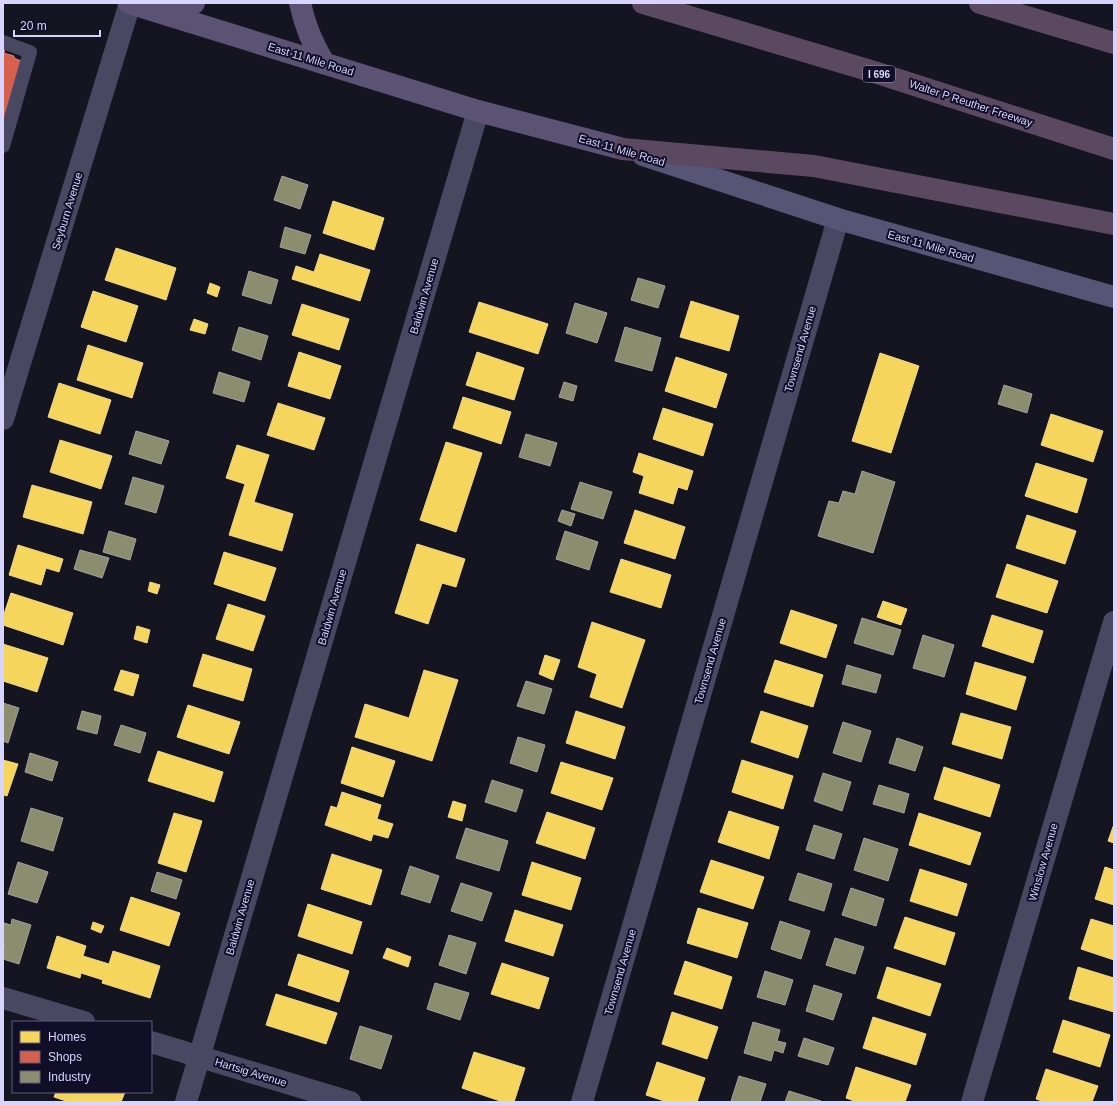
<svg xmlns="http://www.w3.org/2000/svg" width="1117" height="1105" font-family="Arial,sans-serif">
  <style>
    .homes { fill: #f6d55c; stroke: #edd58d }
    .shops { fill: #d6604d; stroke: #d68382 }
    .industry { fill: #8c8c6e; stroke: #a2a29a }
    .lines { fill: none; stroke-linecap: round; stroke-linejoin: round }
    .service { stroke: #484862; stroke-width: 14 }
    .minor { stroke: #484862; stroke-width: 22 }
    .secondary { stroke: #565575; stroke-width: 22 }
    .primary { stroke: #5c5273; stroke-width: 22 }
    .motorway { stroke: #5b4962; stroke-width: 22 }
    .labels { text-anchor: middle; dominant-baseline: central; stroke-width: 4; stroke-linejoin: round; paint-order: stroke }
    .shield { fill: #110e27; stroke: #9c99be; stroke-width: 1 }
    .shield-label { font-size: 10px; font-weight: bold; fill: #d7d4ff }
    .street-label { font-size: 11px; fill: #d7d4ff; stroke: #110e27 }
  </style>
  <rect width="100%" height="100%" fill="#151421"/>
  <g class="homes">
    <polygon points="333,201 384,218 374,250 323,233"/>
    <polygon points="116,248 176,268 166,300 105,280"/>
    <polygon points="320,254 370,270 360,301 292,279 296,266 314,272"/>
    <polygon points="210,283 220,287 217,297 207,293"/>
    <polygon points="93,291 138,306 126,342 81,327"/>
    <polygon points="691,301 739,316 729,351 680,337"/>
    <polygon points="479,302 548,324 538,354 469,332"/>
    <polygon points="302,304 349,319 339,350 292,335"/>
    <polygon points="194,319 208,324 205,334 190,330"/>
    <polygon points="88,345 143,363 132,398 77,380"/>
    <polygon points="299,352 341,366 330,399 288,386"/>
    <polygon points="477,352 524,368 514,400 466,385"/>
    <polygon points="880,353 919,366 891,453 852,441"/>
    <polygon points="676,357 727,374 716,408 665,391"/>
    <polygon points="59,383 111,400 100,434 48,417"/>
    <polygon points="463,397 511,412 501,444 453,428"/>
    <polygon points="278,403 325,418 314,450 267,435"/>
    <polygon points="663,408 713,424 703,456 653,439"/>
    <polygon points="1051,414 1103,431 1093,462 1041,445"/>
    <polygon points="60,440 112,456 101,489 50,472"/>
    <polygon points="446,442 482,453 456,532 420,520"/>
    <polygon points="237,445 269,455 254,502 293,514 282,551 229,535 245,484 226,478"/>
    <polygon points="639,453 693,471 687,490 678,487 673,504 639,493 644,476 633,472"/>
    <polygon points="1036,463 1087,479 1077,513 1025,496"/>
    <polygon points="32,485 92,502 83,534 23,517"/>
    <polygon points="635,510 685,527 675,559 624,543"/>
    <polygon points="1027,515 1076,531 1065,564 1016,548"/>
    <polygon points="417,544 465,559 456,587 442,583 428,624 395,613"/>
    <polygon points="18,545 63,559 59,572 46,568 41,585 9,575"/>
    <polygon points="224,552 276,568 265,601 214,584"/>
    <polygon points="621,559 671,575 661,608 610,592"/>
    <polygon points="1007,564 1058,581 1047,613 996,597"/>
    <polygon points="150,582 160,585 157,594 148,591"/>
    <polygon points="11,593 73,613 63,645 3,625 3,617"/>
    <polygon points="883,601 907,609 901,625 877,617"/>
    <polygon points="228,604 265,616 253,651 216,639"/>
    <polygon points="791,610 837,625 826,658 780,643"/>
    <polygon points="992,615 1043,631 1033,663 982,646"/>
    <polygon points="592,622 645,640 622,708 590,697 597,674 578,667"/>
    <polygon points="137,626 150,630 147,643 134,639"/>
    <polygon points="3,644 48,658 37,692 3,681"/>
    <polygon points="203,654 252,669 243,701 193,686"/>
    <polygon points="545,655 560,660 553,680 539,674"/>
    <polygon points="775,660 823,675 813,707 764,692"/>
    <polygon points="975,662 1026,677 1016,710 966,694"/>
    <polygon points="121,670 139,675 133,696 114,690"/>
    <polygon points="424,670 458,680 432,761 355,737 365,704 409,718"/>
    <polygon points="188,705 240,722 229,754 177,737"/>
    <polygon points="576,711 625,727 615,759 566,743"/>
    <polygon points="761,711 808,726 798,758 751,742"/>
    <polygon points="961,713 1011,727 1002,759 952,744"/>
    <polygon points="352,747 395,761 383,797 341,783"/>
    <polygon points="158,751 223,772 214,802 148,781"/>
    <polygon points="3,760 18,764 7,796 3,795"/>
    <polygon points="742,760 793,776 783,809 732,792"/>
    <polygon points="561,762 613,778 602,810 551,793"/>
    <polygon points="944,767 1000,785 990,817 934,799"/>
    <polygon points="342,792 381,805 377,819 393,824 388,838 373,834 371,841 325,825 331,806 337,808"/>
    <polygon points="453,801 466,805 462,821 448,817"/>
    <polygon points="729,811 779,827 769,859 718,842"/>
    <polygon points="547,812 595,828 585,859 536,843"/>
    <polygon points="174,813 202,821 186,872 158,863"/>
    <polygon points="919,813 981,833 970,865 909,845"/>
    <polygon points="1114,824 1114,843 1108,841"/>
    <polygon points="332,854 382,870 371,905 321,889"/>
    <polygon points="711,860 764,877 753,909 700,892"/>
    <polygon points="532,862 581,878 571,910 522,895"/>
    <polygon points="1105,867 1114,870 1114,905 1095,899"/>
    <polygon points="920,869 967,884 957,916 910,901"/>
    <polygon points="131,897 180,913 169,946 120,930"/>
    <polygon points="308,904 362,922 352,954 298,936"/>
    <polygon points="698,908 748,923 737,958 687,943"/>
    <polygon points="515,910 563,925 553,956 505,941"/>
    <polygon points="905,917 955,933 945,965 894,948"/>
    <polygon points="1091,919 1114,926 1114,960 1081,949"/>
    <polygon points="93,922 104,926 101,933 91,929"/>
    <polygon points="57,936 86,946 83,956 109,964 113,951 160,966 150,998 102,983 103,980 81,973 80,978 47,968"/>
    <polygon points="387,948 411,957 408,967 383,958"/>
    <polygon points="298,954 349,971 339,1002 288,985"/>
    <polygon points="685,961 732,977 722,1009 674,994"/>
    <polygon points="502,963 549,978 539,1009 491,994"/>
    <polygon points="887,967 941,984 930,1016 877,998"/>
    <polygon points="1078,967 1114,978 1114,1012 1069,999"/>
    <polygon points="276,994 337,1013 326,1044 266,1025"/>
    <polygon points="672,1012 718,1027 707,1059 662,1044"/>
    <polygon points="873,1017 926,1034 916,1065 863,1048"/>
    <polygon points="1063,1020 1110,1035 1100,1067 1053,1052"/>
    <polygon points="474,1052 525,1068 514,1102 503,1102 462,1088"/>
    <polygon points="657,1062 705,1078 697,1102 667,1102 646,1095"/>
    <polygon points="856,1067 911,1085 905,1102 857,1102 846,1098"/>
    <polygon points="1046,1069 1098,1086 1092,1102 1045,1102 1036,1099"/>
    <polygon points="56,1092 125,1092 121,1102 69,1102 54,1097"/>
  </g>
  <polygon class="shops" points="3,49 5,49 4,53 14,56 14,58 21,61 3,122"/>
  <g class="industry">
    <polygon points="282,176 308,185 300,209 274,200"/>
    <polygon points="285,227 311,235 305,254 280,247"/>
    <polygon points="249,271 278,280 271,304 242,295"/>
    <polygon points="638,278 665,286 658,308 631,300"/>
    <polygon points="575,303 607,313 597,343 566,333"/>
    <polygon points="239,327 268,336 261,360 232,350"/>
    <polygon points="625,327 661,338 652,371 615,361"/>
    <polygon points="219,372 250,382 244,402 213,393"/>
    <polygon points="564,382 577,386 573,401 559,397"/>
    <polygon points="1004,385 1032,394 1027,413 998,404"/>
    <polygon points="136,431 169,441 161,464 129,454"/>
    <polygon points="526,434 557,443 550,466 519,457"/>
    <polygon points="862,471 895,482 873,553 818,536 829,501 839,503 843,491 855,494"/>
    <polygon points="133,477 164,486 156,513 125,504"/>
    <polygon points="580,482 612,492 603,519 571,509"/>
    <polygon points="562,510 575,514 571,526 558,521"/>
    <polygon points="109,531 136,539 130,560 103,552"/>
    <polygon points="565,531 598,542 589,570 556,559"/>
    <polygon points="80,550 109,558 102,578 74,569"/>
    <polygon points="862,618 901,630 893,655 854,643"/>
    <polygon points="923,635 954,645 944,677 913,668"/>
    <polygon points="847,665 881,675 876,693 842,684"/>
    <polygon points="526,681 552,689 544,714 517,706"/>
    <polygon points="3,703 19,708 8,743 3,741"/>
    <polygon points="82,711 101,716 97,734 77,729"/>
    <polygon points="843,722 871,731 861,762 833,753"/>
    <polygon points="121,725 146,733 140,753 114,745"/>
    <polygon points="518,737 545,745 537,772 510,763"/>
    <polygon points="897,738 923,747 915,771 889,763"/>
    <polygon points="30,753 58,762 52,781 25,772"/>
    <polygon points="823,773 851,782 842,811 814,801"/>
    <polygon points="492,780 523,790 516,812 485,802"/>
    <polygon points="879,785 909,794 904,813 873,804"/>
    <polygon points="31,808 63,818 53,851 21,841"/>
    <polygon points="814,825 842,834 834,859 806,850"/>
    <polygon points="466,828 508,841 499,871 456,858"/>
    <polygon points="864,838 898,849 888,881 854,870"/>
    <polygon points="18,862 48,872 37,903 8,894"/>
    <polygon points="410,866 439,876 430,903 401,894"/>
    <polygon points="157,872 182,880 176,899 151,891"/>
    <polygon points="798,873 832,884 824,911 789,900"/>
    <polygon points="461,883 492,893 482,921 451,911"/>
    <polygon points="851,888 884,899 876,926 842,915"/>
    <polygon points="12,919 31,925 19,964 3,959 3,949 5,943 3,942 3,926 4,923 11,925"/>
    <polygon points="780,921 810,931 801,959 771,949"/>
    <polygon points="449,935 476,943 466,974 439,965"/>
    <polygon points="835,938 864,947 855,974 826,965"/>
    <polygon points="765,971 793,980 785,1005 757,997"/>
    <polygon points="435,983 469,993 460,1020 427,1009"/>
    <polygon points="814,985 842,994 833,1020 806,1011"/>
    <polygon points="753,1022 780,1030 777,1041 786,1043 783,1053 774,1050 771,1061 744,1053"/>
    <polygon points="360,1026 392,1036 381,1069 350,1059"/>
    <polygon points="804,1038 834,1048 828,1065 798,1056"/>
    <polygon points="739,1076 766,1084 760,1102 735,1102 731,1101"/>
    <polygon points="789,1091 821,1101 820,1102 785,1102"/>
  </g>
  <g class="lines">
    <polyline class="service" points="3,42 30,52 3,146"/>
    <g class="minor">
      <polyline points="3,419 130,3"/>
      <polyline points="3,998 84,1022"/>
      <polyline points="151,1042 350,1102"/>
      <polyline points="186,1102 478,111"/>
      <polyline points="582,1102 838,219"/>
      <polyline points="972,1102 1114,622"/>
    </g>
    <polyline class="secondary" points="643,155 838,219 1114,297"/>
    <g class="primary">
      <polyline points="129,3 478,111 623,149"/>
      <path d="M300 3C305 26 312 42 324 63"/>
      <polyline points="171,16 194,3"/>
    </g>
    <g class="motorway">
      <polyline points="643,3 871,71 1114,149"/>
      <polyline points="980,3 1114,43"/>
      <polyline points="623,149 814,166 1114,224"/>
    </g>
  </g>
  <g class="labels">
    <rect class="shield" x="863" y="66" width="32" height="16" rx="3"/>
    <g class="shield-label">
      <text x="879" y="74">I 696</text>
    </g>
    <g class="street-label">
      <text transform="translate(311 59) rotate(17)">East 11 Mile Road</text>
      <text transform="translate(971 103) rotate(18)">Walter P Reuther Freeway</text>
      <text transform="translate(622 150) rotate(16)">East 11 Mile Road</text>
      <text transform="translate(67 211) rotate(-73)">Seyburn Avenue</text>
      <text transform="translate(931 246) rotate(16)">East 11 Mile Road</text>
      <text transform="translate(424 296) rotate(-74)">Baldwin Avenue</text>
      <text transform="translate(800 349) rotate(-74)">Townsend Avenue</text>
      <text transform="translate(332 607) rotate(-74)">Baldwin Avenue</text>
      <text transform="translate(710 661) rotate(-74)">Townsend Avenue</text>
      <text transform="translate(1043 862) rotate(-74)">Winslow Avenue</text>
      <text transform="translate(240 917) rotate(-74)">Baldwin Avenue</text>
      <text transform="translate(620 972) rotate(-74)">Townsend Avenue</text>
      <text transform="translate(251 1072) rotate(17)">Hartsig Avenue</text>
    </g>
  </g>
  <rect width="1117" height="1105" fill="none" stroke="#d7d4ff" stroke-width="8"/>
  <rect x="12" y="1021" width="140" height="72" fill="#110e27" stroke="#605d7d"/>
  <rect x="20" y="1031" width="20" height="12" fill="#f6d55c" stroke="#605d7d"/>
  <text x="48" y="1041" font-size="12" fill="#d7d4ff">Homes</text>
  <rect x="20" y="1051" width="20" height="12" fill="#d6604d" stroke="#605d7d"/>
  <text x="48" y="1061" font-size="12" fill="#d7d4ff">Shops</text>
  <rect x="20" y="1071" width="20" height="12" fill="#8c8c6e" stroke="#605d7d"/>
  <text x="48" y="1081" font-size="12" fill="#d7d4ff">Industry</text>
  <path d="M14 30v6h86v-6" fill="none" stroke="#d7d4ff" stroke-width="2"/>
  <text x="20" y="30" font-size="12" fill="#d7d4ff" stroke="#110e27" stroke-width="3" paint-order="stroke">20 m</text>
</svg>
